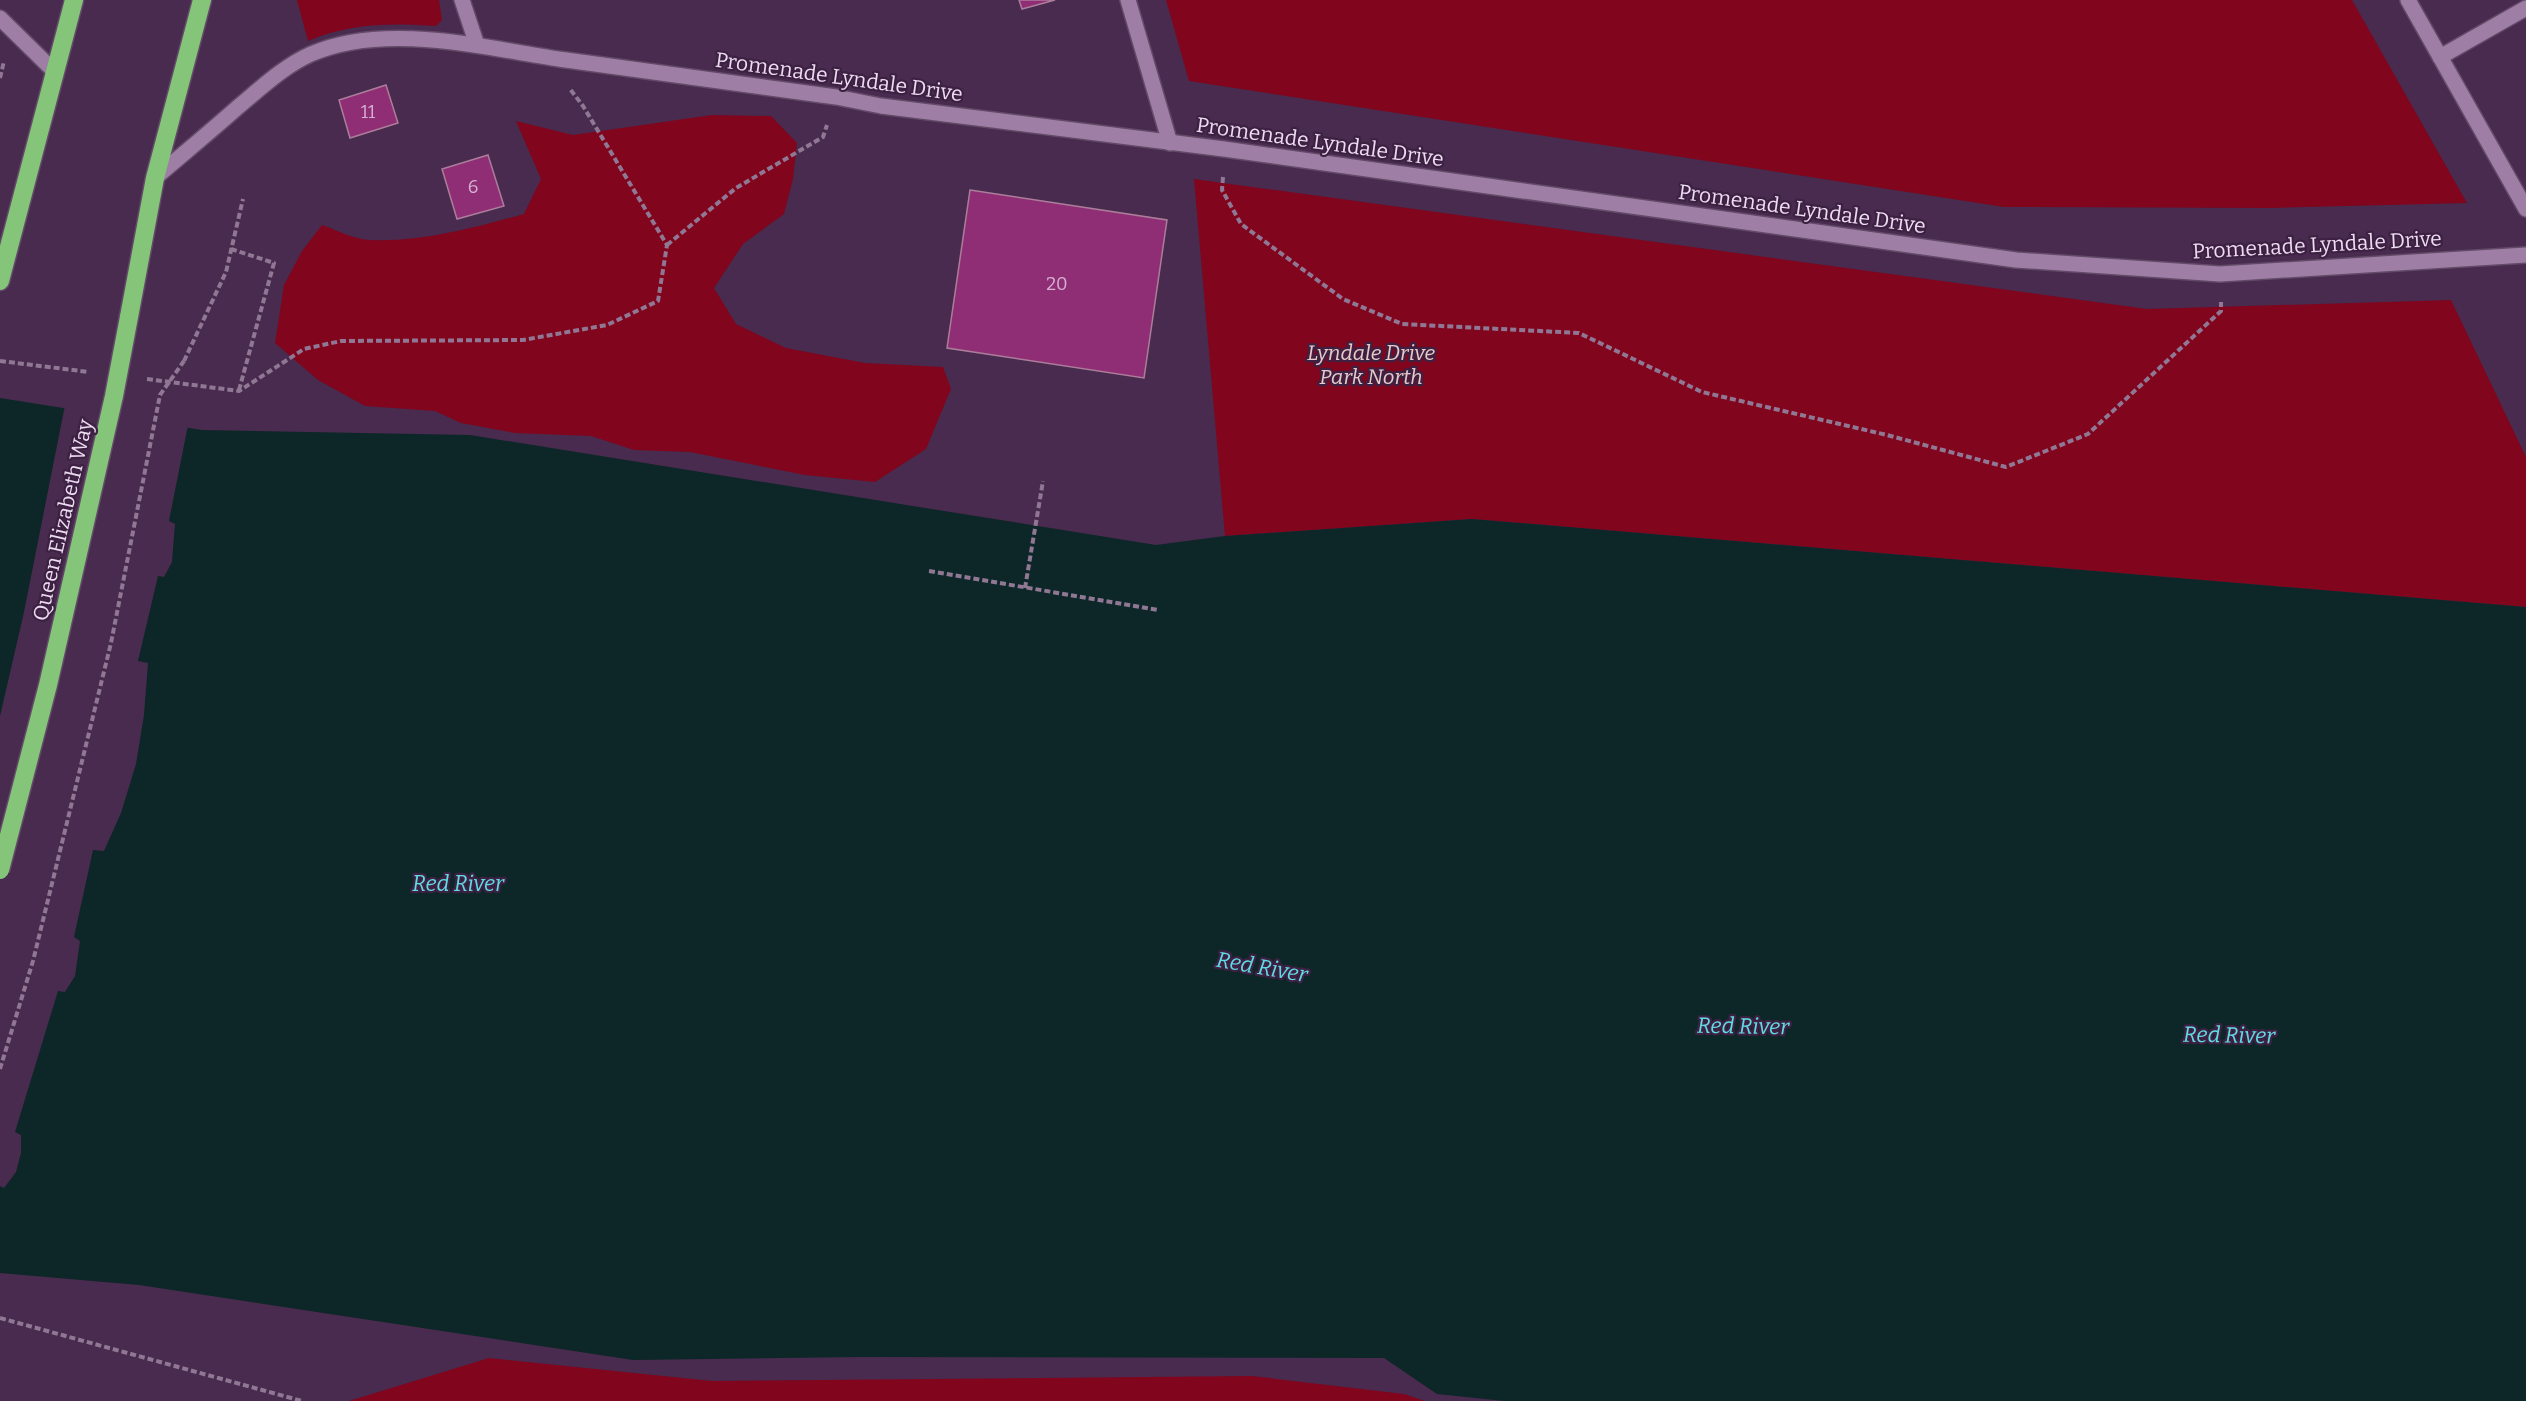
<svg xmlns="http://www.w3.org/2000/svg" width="2526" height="1401" font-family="Bitter,serif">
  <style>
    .green { fill: #80051d }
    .water { fill: #0d2627 }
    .pier { fill: #482b4e }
    .building { fill: #8f2e74; stroke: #ac7d9b; stroke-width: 1.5 }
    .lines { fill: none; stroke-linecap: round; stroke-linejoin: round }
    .minor-casing { stroke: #634a68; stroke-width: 18 }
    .highway-casing { stroke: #634a68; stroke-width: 21 }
    .path { stroke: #907895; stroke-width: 4; stroke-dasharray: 6 3; stroke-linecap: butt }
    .minor { stroke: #9f7ea6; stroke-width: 15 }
    .highway { stroke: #84c579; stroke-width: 18 }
    .highway-bridge-casing { stroke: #634a68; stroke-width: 21; stroke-linecap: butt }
    .path-bridge { stroke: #907895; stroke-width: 4; stroke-dasharray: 6 3; stroke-linecap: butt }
    .highway-bridge { stroke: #84c579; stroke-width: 18 }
    .labels { text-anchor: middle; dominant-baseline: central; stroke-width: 4.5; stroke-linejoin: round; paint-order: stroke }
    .number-label { font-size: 18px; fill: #d6b0d2 }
    .street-label { font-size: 21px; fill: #eddbf1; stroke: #3d2143 }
    .park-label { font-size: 21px; font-style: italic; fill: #eacac8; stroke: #3d2143 }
    .water-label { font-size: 22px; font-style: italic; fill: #60dbe3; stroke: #3d2143 }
  </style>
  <rect width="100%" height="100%" fill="#482b4e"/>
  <g class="green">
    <path d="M297 0H439L442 20 436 26C392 23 350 23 308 41Z"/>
    <polygon points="1166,0 2352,0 2467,203 2271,208 2004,207 1189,81"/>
    <path d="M712 115 771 116 797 143 793 179 784 214 743 244 714 288 736 324 786 348 865 363 943 367 951 389 926 449 875 482 805 475 690 452 634 450 591 436 515 433 461 423 435 411 365 406 318 380 275 343 284 285 302 251 322 225C337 230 355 240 370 240 419 243 477 227 524 214L541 179 516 121 573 135Z"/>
    <polygon points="1194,179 2147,309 2451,300 2526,457 2526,607 1472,519 1225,536"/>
    <polygon points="489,1358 712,1381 1252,1376 1404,1394 1425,1401 349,1401"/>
  </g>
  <polygon class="water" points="0,398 202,430 470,435 1156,545 1225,536 1472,519 2526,607 2526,1401 1504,1401 1437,1394 1384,1358 859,1357 633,1360 139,1285 0,1273"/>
  <polygon class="pier" points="65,405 188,425 169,521 175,524 172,562 164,577 158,576 138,661 148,663 144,715 136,764 121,813 104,851 93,850 74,937 80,941 75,976 65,992 58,991 15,1132 21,1135 21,1153 16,1172 4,1188 0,1186 0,716 24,612"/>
  <g class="building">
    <polygon points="1019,0 1055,0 1022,9"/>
    <polygon points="386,85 398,123 350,138 339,100"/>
    <polygon points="488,155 504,206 457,219 442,169"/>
    <polygon points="970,190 1167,220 1144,378 947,348"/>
  </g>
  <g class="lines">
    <g class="minor-casing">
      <g id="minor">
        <polyline points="462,0 477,45"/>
        <polyline points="1128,0 1170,143"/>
        <polyline points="2408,0 2526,209"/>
        <polyline points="0,18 55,72"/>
        <polyline points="2440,57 2526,8"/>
        <path d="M155 178C183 154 211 131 238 107 261 88 284 66 311 54 387 21 488 49 566 60 656 72 746 85 836 97L881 106 1224 149 2016 260 2220 274 2526 255"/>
      </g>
    </g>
    <g class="highway-casing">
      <g id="highway">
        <polyline points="0,281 74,0"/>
        <polyline points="129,317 155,178 202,0"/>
      </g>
    </g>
    <g class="path">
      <polyline points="0,78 4,61"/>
      <polyline points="1223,177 1222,190 1241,224 1343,299 1402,324 1579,333 1702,392 1887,435 2006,467 2088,434 2221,311 2221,302"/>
      <polyline points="667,245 736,188 823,137 827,125"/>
      <polyline points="231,249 274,263 239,390"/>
      <polyline points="0,361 89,372"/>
      <polyline points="184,361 226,272 243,199"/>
      <polyline points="147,379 239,391 304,349 341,341 523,340 607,325 658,301 667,245 583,106 570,89"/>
      <polyline points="929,571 1158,610"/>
      <polyline points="1025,588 1043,481"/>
      <polyline points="0,1318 302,1401"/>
    </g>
    <use href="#minor" class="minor"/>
    <use href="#highway" class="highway"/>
    <g class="highway-bridge-casing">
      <polyline id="highway-bridge" points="0,870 48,685 114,396 129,317"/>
    </g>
    <polyline class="path-bridge" points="0,1069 33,961 111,643 160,395 184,361"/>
    <use href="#highway-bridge" class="highway-bridge"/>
  </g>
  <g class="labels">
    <g class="number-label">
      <text x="368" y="112">11</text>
      <text x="473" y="187">6</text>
      <text x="1057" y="284">20</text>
    </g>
    <g class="street-label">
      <text transform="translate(839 77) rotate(8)">Promenade Lyndale Drive</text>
      <text transform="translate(1320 142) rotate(8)">Promenade Lyndale Drive</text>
      <text transform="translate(1802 209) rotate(8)">Promenade Lyndale Drive</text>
      <text transform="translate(2317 245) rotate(-3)">Promenade Lyndale Drive</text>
      <text transform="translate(63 520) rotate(-77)">Queen Elizabeth Way</text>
    </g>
    <g class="park-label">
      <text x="1371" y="353">Lyndale Drive<tspan x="1371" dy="24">Park North</tspan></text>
    </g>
    <g class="water-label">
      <text x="458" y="883">Red River</text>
      <text transform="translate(1262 967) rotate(10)">Red River</text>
      <text transform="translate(1743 1026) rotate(1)">Red River</text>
      <text transform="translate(2229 1035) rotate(1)">Red River</text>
    </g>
  </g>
</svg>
